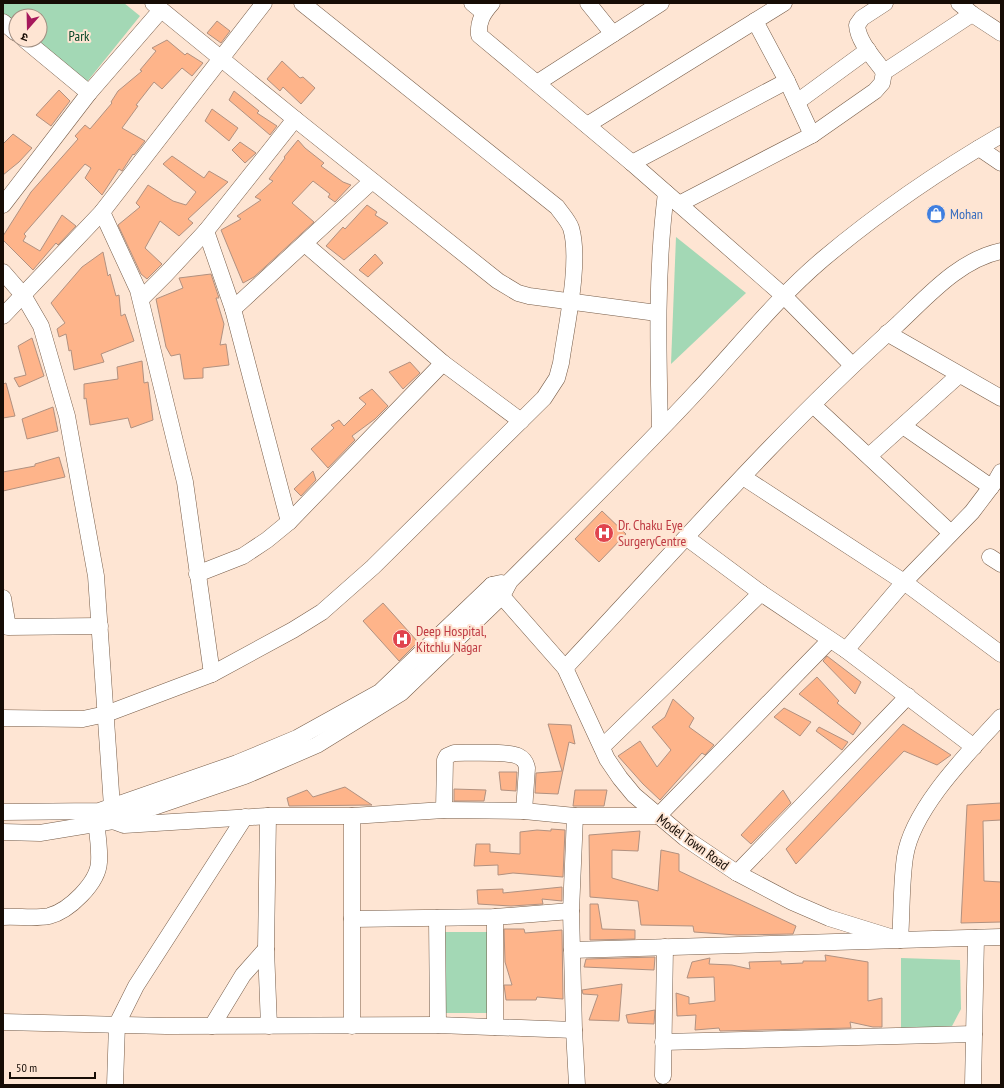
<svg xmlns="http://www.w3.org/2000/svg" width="1004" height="1088" font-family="'PT Sans Narrow','Noto Sans Devanagari',sans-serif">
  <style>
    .green { fill: #a3d8b5 }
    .building { fill: #feb48a; stroke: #b19180 }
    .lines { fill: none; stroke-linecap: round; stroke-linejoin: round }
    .minor-casing { stroke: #775d49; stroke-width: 17 }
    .minor { stroke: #fff; stroke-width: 16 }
    .labels { text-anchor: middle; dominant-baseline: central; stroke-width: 4; stroke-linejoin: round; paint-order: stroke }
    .park-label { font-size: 14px; fill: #034324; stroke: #fee5d3 }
    .shop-label { font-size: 14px; fill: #366cbe; stroke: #fee5d3; text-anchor: start }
    .health-label { font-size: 14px; fill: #be3a42; stroke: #fee5d3; text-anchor: start }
    .street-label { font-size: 14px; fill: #160c05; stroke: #fee5d3 }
  </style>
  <rect width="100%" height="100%" fill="#fee5d3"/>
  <g class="green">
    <polygon points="3,3 124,3 140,16 86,83 30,40 40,40 40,16 16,16 16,29 3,19"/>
    <polygon points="676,237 746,293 671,364"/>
    <polygon points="442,932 488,932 488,1013 441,1013"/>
    <polygon points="901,958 960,960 961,1009 951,1028 901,1028"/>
  </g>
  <g class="building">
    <polygon points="217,21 230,31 221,43 207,33"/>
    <polygon points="167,40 185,55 187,53 203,63 192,76 182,68 162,89 154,82 136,105 138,106 122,128 145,141 134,155 133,154 122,171 119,169 102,195 85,178 91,168 85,164 24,234 26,236 23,241 40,251 62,215 76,226 58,245 56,243 33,270 3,240 3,236 31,192 78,139 75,136 85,125 90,129 112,103 111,102 118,91 142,71 140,70 156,51 152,48"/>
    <polygon points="282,61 300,78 303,77 315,88 301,104 283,87 280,91 267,79"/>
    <polygon points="59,90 70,101 51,126 36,115"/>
    <polygon points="234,91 259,111 257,113 277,126 270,135 229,100"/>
    <polygon points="212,109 238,128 229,141 205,121"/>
    <polygon points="13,134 32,148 19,162 3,175 3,144"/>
    <polygon points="298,140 305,148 324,163 321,166 343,182 351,185 335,202 328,197 330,194 313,181 292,203 314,222 254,277 243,283 221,230 241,219 237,216 261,200 255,197 273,181 269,179 285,158 284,157"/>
    <polygon points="240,142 256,153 245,163 232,150"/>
    <polygon points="172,156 204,178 209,171 228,182 188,219 193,223 179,236 160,221 145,248 162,264 147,279 141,274 118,225 140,207 136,203 148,185 173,201 186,205 196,192 163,164"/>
    <polygon points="367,205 377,212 375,215 388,223 344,260 326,246 343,227 345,229"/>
    <polygon points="103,252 108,276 110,274 116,296 119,295 121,316 125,314 134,341 101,354 104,362 74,370 71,350 69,351 66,334 59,337 57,329 65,323 51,303 82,267"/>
    <polygon points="375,254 383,263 368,277 359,270"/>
    <polygon points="211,274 219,298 216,298 224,324 220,345 226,344 229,365 203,368 203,378 184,379 180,354 171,356 166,347 156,299 183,288 179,278"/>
    <polygon points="32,338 44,376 19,387 14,378 26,375 18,346"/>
    <polygon points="142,361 144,383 148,382 153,420 131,428 128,418 90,425 86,398 84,399 84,384 118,379 117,367"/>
    <polygon points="410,362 420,373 403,389 389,372"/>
    <polygon points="6,383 15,416 3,418 3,384"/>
    <polygon points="372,389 388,406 375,419 352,436 355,440 328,468 311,449 334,428 331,425 339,420 344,426 366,404 359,398"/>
    <polygon points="53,407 58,431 27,439 22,419"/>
    <polygon points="59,457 65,477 3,491 3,472 35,466 35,464"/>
    <polygon points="313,471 316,480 301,496 294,489"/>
    <polygon points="602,511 626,534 599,562 575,539"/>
    <polygon points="383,603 418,642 399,661 363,621"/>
    <polygon points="827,656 861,682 855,694 823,661"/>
    <polygon points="817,677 839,701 837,703 861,723 853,735 799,694"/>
    <polygon points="673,699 694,718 689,727 714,745 705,755 702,753 660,800 643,784 618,756 640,741 657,767 671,750 652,727 665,717"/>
    <polygon points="784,708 811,722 800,736 774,717"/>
    <polygon points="548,724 571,725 575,744 569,742 558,794 535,793 536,773 562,771"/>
    <polygon points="903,724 951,755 937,765 904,751 796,864 786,849"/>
    <polygon points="819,727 848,742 842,750 816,731"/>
    <polygon points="499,772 517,772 516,791 501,790"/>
    <polygon points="345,787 372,805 289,806 287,798 307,790 313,797"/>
    <polygon points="454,789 486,790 484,801 454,801"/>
    <polygon points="575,790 607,790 604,806 573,806"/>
    <polygon points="783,790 791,803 751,844 741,835"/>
    <polygon points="1001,803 1001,820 983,821 984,881 1001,882 1001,922 961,923 967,805"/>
    <polygon points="551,829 565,830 563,877 513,873 498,875 498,865 474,866 476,844 490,844 490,852 520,854 520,832 537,830 551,831"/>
    <polygon points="640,831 638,851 612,850 612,878 658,891 661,850 679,854 679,871 796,926 793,934 737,935 694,932 693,926 641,925 638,901 590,897 589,835"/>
    <polygon points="562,887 562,901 542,899 543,904 511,906 478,904 477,890 503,889 503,893"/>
    <polygon points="590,904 598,904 602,929 635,930 635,939 590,940"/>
    <polygon points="504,929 524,929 525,933 562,930 563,999 537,997 536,1000 506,1000 504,985 512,985 505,962"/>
    <polygon points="825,955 868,962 868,1001 882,998 882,1027 873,1027 850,1022 851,1028 720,1031 719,1028 695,1030 696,1015 677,1016 676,993 689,997 689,1004 715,1001 714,977 687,978 692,962 710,958 709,964 732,965 750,969 749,962 781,961 781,964 803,963 803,961 826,961"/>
    <polygon points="655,957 654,970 584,967 586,959"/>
    <polygon points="622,984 619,1021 589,1020 598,995 583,994 582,990"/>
    <polygon points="655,1010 654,1024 628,1023 626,1015"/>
  </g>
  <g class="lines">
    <g class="minor-casing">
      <g id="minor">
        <polyline points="153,3 295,119 498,281 518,293 529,296 657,313"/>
        <polyline points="472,3 483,12"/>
        <path d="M492 3C483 13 478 21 479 35L632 163 784 296 852 365"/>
        <polyline points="588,3 613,34"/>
        <polyline points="784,3 755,21 787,81 812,135"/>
        <polyline points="959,3 972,14 1001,33"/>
        <polyline points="3,22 16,33"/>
        <polyline points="25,40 89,93"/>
        <path d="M884 72C875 59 858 42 857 25L862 18 885 3"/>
        <polyline points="537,83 661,3"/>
        <polyline points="797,102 868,50"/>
        <polyline points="295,119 206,231 233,309 372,181"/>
        <polyline points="587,125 755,21"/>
        <polyline points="979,148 1001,163"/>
        <polyline points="632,163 787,81"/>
        <polyline points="679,204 812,135 875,91 882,83 884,72 972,14"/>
        <polyline points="3,205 89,93 161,10"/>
        <polyline points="102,212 138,290 185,482 212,674"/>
        <polyline points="305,244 443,363 521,421"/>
        <polyline points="3,272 23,295 41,326 67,416 96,576 113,821 124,825 268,816 352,816 444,810 524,811 575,816 658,816 830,640"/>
        <polyline points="141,299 166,274 206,231"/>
        <polyline points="233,309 289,522"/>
        <polyline points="3,316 102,212 264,3"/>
        <polyline points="887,333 1001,398"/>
        <polyline points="813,405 951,533"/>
        <polyline points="903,426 991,487"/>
        <path d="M660 429C658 350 656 272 666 193"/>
        <polyline points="869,456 959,375"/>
        <polyline points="743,477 904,582 1001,654"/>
        <polyline points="687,538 761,593 846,650 974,747"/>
        <polyline points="990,557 1001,564"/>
        <polyline points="197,574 243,556 267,540 289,522 443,363"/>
        <polyline points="492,585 565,668 607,759 620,778 634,795 685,838 737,873 792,902 829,918 900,940 1001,937"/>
        <polyline points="3,598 8,627 100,626"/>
        <polyline points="846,650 904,582 972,512 997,479 1001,472"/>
        <path d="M565 668C674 552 779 430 898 324 928 296 959 260 1001 251"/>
        <path d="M3 718 83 719 106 714 212 674 293 630 322 612 373 567 544 398 557 378 561 363C566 327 581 261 571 228 568 220 561 213 557 207L302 3"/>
        <polyline points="602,747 761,593"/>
        <path d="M444 810 445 760 447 756 454 753C469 753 506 751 518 756 524 759 526 762 527 768L524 811"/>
        <polyline points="3,812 99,811 237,763 297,738 380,692 492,585 501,583"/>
        <polyline points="268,816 266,949 269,1026"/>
        <polyline points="575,816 571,911 574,1030 577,1085"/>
        <path d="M3 832 40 833 113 821 245 776 317 745 401 693 502 596 510 581C573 518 637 456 698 390 739 346 777 298 823 259 879 212 937 172 1001 135"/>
        <polyline points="737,873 908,696"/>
        <path d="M3 917C18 916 35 919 49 916 69 911 98 883 99 862 100 847 97 830 95 815"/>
        <polyline points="437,918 438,1025"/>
        <polyline points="352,919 495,917 571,911"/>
        <path d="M572 950 900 940C902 913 901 884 905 857 912 809 969 752 1001 717"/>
        <polyline points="3,1022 166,1026 438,1025 574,1030"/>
        <polyline points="212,1026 243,975 266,949"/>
        <polyline points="352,1026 352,816"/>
        <polyline points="495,1027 495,917"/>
        <polyline points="663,1042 974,1034"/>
        <polyline points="663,1076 665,947"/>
        <polyline points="115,1085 117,1024 136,986 245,817"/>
        <polyline points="973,1085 976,938"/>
      </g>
    </g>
    <use href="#minor" class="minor"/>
  </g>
  <defs>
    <g id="shop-disc" transform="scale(1)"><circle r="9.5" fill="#3f7fe0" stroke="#fee5d3"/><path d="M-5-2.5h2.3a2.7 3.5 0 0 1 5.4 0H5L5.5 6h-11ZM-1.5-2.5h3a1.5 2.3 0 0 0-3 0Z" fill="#fff"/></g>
    <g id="hospital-disc" transform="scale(1)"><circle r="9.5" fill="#e0444e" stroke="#fee5d3"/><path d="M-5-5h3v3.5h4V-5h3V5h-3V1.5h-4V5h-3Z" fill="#fff"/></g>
  </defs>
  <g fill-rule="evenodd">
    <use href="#shop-disc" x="936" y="214"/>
    <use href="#hospital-disc" x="604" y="533"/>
    <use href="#hospital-disc" x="402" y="639"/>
  </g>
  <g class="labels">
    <g class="park-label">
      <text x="79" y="36">Park</text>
    </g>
    <g class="shop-label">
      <text x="950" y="214">Mohan</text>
    </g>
    <g class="health-label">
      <text x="618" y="525">Dr. Chaku Eye<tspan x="618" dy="16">SurgeryCentre</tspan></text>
      <text x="416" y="631">Deep Hospital,<tspan x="416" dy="16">Kitchlu Nagar</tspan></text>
    </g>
    <g class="street-label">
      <text transform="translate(693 842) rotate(36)">Model Town Road</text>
    </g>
  </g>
  <rect width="1004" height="1088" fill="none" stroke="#160c05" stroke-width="8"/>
  <g transform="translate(28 28) rotate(200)"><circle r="19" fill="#fee5d3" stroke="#a18e81"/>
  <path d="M0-3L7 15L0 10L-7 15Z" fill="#a6185b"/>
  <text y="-6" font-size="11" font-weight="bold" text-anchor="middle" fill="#160c05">उ</text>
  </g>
  <path d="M10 1072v6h85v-6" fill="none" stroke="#160c05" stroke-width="2"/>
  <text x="16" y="1072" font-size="12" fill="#160c05" stroke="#fee5d3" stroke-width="3" paint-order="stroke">50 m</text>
</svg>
